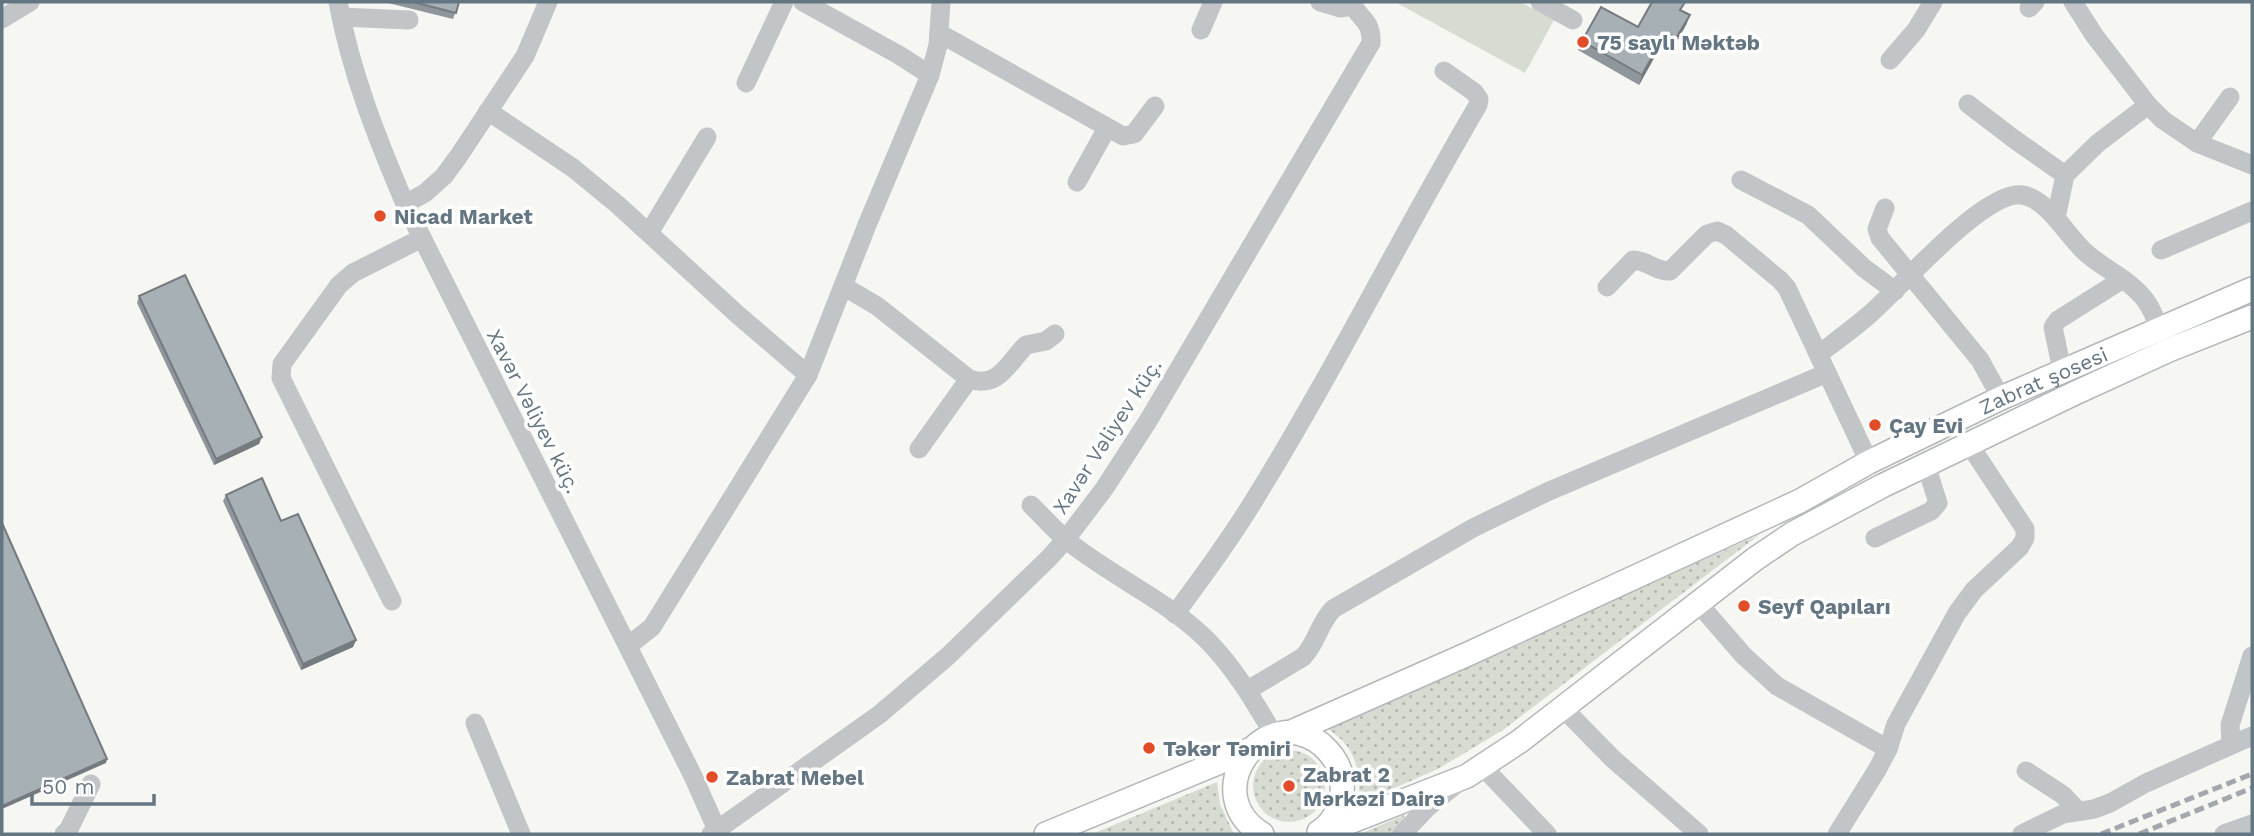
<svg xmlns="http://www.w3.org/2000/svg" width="2254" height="836" font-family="'Work Sans',sans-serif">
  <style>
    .grass { fill: url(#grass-dots) }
    .garden { fill: #d7dcd3 }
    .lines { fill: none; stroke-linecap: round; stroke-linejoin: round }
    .major-casing { stroke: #b2b7ba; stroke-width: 26 }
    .minor { stroke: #c1c5c8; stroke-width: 19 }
    .major { stroke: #fff; stroke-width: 23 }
    .rail { stroke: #a2a8ad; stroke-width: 5; stroke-dasharray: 10 5; stroke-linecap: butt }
    .wall { fill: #90979c }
    .shaded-wall { fill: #757b7f }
    .building { fill: #a7b0b5; stroke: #757b7f; stroke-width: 2 }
    .poi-dot { fill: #e24c26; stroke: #fff; stroke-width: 2.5 }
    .labels { text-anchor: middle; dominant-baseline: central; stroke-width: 7; stroke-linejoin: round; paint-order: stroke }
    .poi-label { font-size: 21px; font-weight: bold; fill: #657683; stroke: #fff; text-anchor: start }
    .street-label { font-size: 21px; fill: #657683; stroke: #fff }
  </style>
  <defs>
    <pattern id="grass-dots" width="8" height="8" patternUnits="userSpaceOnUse" patternTransform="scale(1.75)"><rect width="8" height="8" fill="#d7dcd3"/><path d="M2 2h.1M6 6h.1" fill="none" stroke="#b2b7b1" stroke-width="1.8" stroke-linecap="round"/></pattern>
  </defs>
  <rect width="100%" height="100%" fill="#f6f6f2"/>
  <g class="grass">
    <path d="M1759 535 1503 730 1438 769 1392 789 1360 798C1357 763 1357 749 1327 728Z"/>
    <circle cx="1289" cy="786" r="36"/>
    <polygon points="1217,782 1220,804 1234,834 1092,834"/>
    <polygon points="1404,815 1405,819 1392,834 1360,834"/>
  </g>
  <polygon class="garden" points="1395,2 1520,2 1554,20 1525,73"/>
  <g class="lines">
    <g class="major-casing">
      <g id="major">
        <path id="s1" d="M1289 733 1468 654 1800 501 1869 462 2001 398 2252 289"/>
        <polyline points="1046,834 1249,750"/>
        <path d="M1262 834C1195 792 1266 699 1322 745 1332 754 1341 767 1342 781 1344 801 1336 821 1319 832"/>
        <polyline points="1319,834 1467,776 1520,741 1755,559 1792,534 1882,486 2073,394 2169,350 2252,317"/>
      </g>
    </g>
    <g class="minor">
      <path d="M338 2C351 73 377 138 405 204L693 776 717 830 711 834"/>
      <polyline points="803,2 899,55 930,75"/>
      <polyline points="1320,2 1340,8 1353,6"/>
      <polyline points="1540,2 1573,20"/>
      <polyline points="2073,2 2094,35 2148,105 2163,120 2197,143 2252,165"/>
      <polyline points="2029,8 2035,2"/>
      <polyline points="341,17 409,20"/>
      <polyline points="2,19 30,2"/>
      <polyline points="1201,30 1213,2"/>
      <polyline points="939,33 1123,136 1134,134 1155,106"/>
      <polyline points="1890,60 1916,30 1933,2"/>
      <polyline points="746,83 784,2"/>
      <polyline points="1968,104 2014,139 2065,175"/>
      <polyline points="488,111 573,168 618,205 738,315 808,375"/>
      <polyline points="2197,143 2230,97"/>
      <polyline points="1741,180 1808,215 1864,268 1895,291"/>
      <polyline points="1077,182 1107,128"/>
      <polyline points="405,204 425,193 444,176 458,157 525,56 548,2"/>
      <polyline points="1885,208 1877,229 1880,238 1980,360 2001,398"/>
      <polyline points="2056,218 2065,175 2098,143 2148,105"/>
      <polyline points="649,233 707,137"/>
      <polyline points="2161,250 2252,211"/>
      <path d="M843 286 877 306 969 379C999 389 1008 363 1026 345L1046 341 1055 334"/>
      <path d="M1607 287 1633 260C1647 260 1656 272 1670 271L1707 234 1717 231 1726 235 1780 280 1787 288 1869 462"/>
      <path d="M1819 354C1836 341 1854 328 1870 314 1899 289 1984 190 2022 195 2046 198 2067 235 2084 251 2103 269 2130 279 2146 301 2152 309 2156 320 2160 330"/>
      <polyline points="2062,370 2053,327 2058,320 2123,279"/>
      <polyline points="919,449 969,379"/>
      <path d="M1031 505C1042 516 1053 528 1065 539 1109 575 1165 599 1206 639 1234 667 1254 701 1274 735"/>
      <polyline points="1875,538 1931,511 1938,503 1926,465"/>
      <polyline points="392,601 281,378 282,364 339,285 353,273 422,238"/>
      <polyline points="1698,603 1743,655 1777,686 1888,749"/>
      <path d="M1175 614C1203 576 1232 537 1256 497 1335 369 1402 234 1478 105L1479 99 1474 92 1444 71"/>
      <polyline points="628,646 652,627 808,375 867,225 930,75 938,45 941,2"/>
      <path d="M1248 690 1303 657C1317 643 1319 623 1333 609L1473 528 1547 492 1827 373"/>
      <polyline points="1563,708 1612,758 1699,834"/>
      <polyline points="475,723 521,834"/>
      <polyline points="2231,745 2230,725 2252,656"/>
      <polyline points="1483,767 1547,834"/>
      <polyline points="2026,771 2063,795 2078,811"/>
      <path d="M717 830 880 714 948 656 1049 558 1066 539 1104 489 1148 421 1371 43C1372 18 1358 20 1352 2"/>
      <polyline points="64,834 69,829 91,784"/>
      <polyline points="1402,834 1429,806 1455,785"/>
      <polyline points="1837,834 1877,770 1888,749 1896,724 1957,613 1974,590 2020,547 2025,538 2025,529 1969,444"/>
      <polyline points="2022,834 2063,814 2094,809 2110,803 2146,783 2252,736"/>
      <polyline points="2224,834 2252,824"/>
    </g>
    <use href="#major" class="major"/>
    <g class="rail">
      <polyline points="2101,834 2252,774"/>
      <polyline points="2139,834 2252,788"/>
    </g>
  </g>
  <g class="wall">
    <polygon points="384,2 459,2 453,19"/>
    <polygon points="1682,10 1690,15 1686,25 1673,48 1663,42 1639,85 1578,50 1582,41 1638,27"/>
    <polygon points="139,296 259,444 214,465 137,303"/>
    <polygon points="226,495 281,521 356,640 353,647 301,670 223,501"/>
  </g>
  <g class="shaded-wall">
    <polygon points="1690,15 1686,25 1673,48 1676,38"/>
    <polygon points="1666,32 1663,42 1639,85 1642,75"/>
    <polygon points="262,437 259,444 214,465 216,459"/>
    <polygon points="356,640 353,647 301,670 303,664"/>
    <polygon points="107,759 106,763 2,809 2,806"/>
  </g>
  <g class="building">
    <polygon points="413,2 459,2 456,13"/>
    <polygon points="1652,2 1685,2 1680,10 1690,15 1676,38 1666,32 1642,75 1582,41 1601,7 1638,27"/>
    <polygon points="185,275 262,437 216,459 139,296"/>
    <polygon points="262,478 281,521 298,514 356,640 303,664 226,495"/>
    <polygon points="2,523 107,759 2,806"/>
  </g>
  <g class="poi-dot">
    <circle cx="1583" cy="42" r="7"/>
    <circle cx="380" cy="216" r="7"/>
    <circle cx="1875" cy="425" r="7"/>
    <circle cx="1744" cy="606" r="7"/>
    <circle cx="1149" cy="748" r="7"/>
    <circle cx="712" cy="777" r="7"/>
    <circle cx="1289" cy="786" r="7"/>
  </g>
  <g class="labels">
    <g class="poi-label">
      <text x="1597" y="42">75 saylı Məktəb</text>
      <text x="394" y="216">Nicad Market</text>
      <text x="1889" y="425">Çay Evi</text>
      <text x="1758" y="606">Seyf Qapıları</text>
      <text x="1163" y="748">Təkər Təmiri</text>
      <text x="1303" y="774">Zabrat 2<tspan x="1303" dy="24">Mərkəzi Dairə</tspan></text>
      <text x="726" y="777">Zabrat Mebel</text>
    </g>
    <g class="street-label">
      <text stroke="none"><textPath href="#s1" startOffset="833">Zabrat şosesi</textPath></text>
      <text transform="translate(534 411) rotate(63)">Xavər Vəliyev küç.</text>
      <text transform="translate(1107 436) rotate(-57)">Xavər Vəliyev küç.</text>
    </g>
  </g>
  <rect width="2254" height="836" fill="none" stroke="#657683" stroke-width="7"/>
  <path d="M32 794v10h122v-10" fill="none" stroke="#657683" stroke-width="3.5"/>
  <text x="42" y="794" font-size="21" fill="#657683" stroke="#ffffff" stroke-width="5" paint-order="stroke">50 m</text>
</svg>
